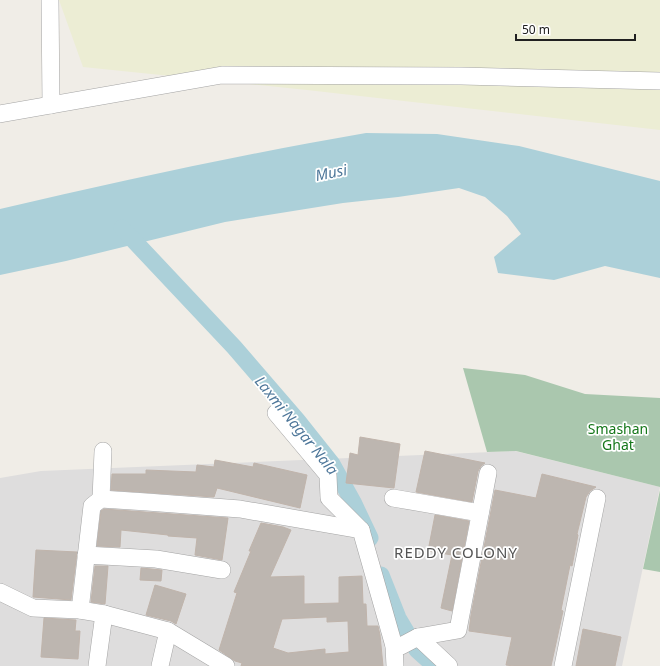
<svg xmlns="http://www.w3.org/2000/svg" width="660" height="666" font-family="'Noto Sans',sans-serif">
  <style>
    .residential { fill: #dedddd }
    .farmland { fill: #ecedd4 }
    .cemetery { fill: #aac7ae }
    .water { fill: #acd0d9 }
    .lines { fill: none; stroke-linecap: round; stroke-linejoin: round }
    .canal { stroke: #acd0d9; stroke-width: 17 }
    .building { fill: #bdb6b0; stroke: #c0b4ab; fill-rule: evenodd }
    .minor-casing { stroke: #a4a4a4; stroke-width: 18 }
    .minor { stroke: #fff; stroke-width: 17 }
    .labels { text-anchor: middle; dominant-baseline: central; stroke-width: 3.5; stroke-linejoin: round; paint-order: stroke }
    .park-label { font-size: 14px; fill: #15771a; stroke: #fff }
    .water-label { font-size: 15px; font-style: italic; fill: #4d7699; stroke: #fff }
    .neighbourhood-label { font-size: 15px; letter-spacing: 1px; fill: #535353; stroke: #fff }
  </style>
  <rect width="100%" height="100%" fill="#f0ede7"/>
  <polygon class="residential" points="515,451 660,487 622,666 0,666 0,478 41,471"/>
  <polygon class="farmland" points="59,0 660,0 660,130 307,90 83,67"/>
  <g class="cemetery">
    <polygon points="463,368 525,375 585,394 660,398 660,487 516,451 487,452"/>
    <polygon points="660,490 660,572 643,569"/>
  </g>
  <path class="water" d="M366 133 437 134 519 146 660 181V278L605 266 554 280 498 273 494 257 521 234 507 216 485 197 459 188 398 197 343 203 225 222 66 261 0 275V209C121 181 243 154 366 133Z"/>
  <g class="lines">
    <g class="canal">
      <polyline points="122,228 234,347 297,420 332,464 353,502 370,538"/>
      <polyline points="381,575 398,618 417,650 435,666"/>
    </g>
  </g>
  <g class="building">
    <polygon points="360,437 400,444 394,488 346,483 350,453 358,455"/>
    <polygon points="425,451 485,463 481,466 478,471 472,502 416,492"/>
    <polygon points="215,460 253,467 254,463 307,475 300,508 217,488 214,497 111,490 112,474 146,474 146,470 196,472 197,465 214,467"/>
    <polygon points="542,474 596,487 590,491 586,497 577,534 578,535 572,566 570,565 561,610 563,611 551,666 514,666 506,665 512,637 469,631 471,615 495,490 536,498"/>
    <polygon points="104,509 228,518 222,560 195,555 197,538 168,536 168,535 121,530 120,547 97,546 101,511"/>
    <polygon points="435,515 469,521 452,611 441,608 452,555 428,551"/>
    <path d="M261 523 283 527 291 530 270 577 304 576V604L339 603V577L362 576 363 604H366L367 626H378L380 635 383 666H241L242 663 235 661 219 650 237 593 234 592 251 551H249ZM327 617V622L348 621 349 652 325 654V649L288 653 273 648 282 619Z"/>
    <polygon points="36,550 77,552 71,600 33,597"/>
    <polygon points="95,566 108,566 105,604 91,602"/>
    <polygon points="141,568 162,570 161,581 140,580"/>
    <polygon points="155,585 186,594 176,624 171,621 146,615"/>
    <polygon points="44,618 76,620 75,631 80,631 78,659 41,657"/>
    <polygon points="583,629 621,637 615,666 576,666"/>
  </g>
  <g class="lines">
    <g class="minor-casing">
      <g id="minor">
        <polyline points="50,0 51,105"/>
        <polyline points="0,114 222,75 461,76 660,81"/>
        <polyline points="276,413 328,475 329,498 361,530"/>
        <polyline points="393,498 480,513"/>
        <polyline points="101,499 103,451"/>
        <polyline points="86,555 156,559 222,570"/>
        <polyline points="0,592 33,608 80,610 104,614 168,631 226,666"/>
        <polyline points="80,610 92,506 101,499 147,502 240,509 361,530 394,646 395,666"/>
        <polyline points="418,637 449,666"/>
        <polyline points="394,646 401,646 418,637 458,630 488,473"/>
        <polyline points="97,666 104,614"/>
        <polyline points="160,666 168,631"/>
        <polyline points="563,666 597,498"/>
      </g>
    </g>
    <use href="#minor" class="minor"/>
  </g>
  <g class="labels">
    <g class="park-label">
      <text x="618" y="428">Smashan<tspan x="618" dy="16">Ghat</tspan></text>
    </g>
    <g class="water-label">
      <text transform="translate(331 172) rotate(-11)">Musi</text>
      <text transform="translate(297 425) rotate(51)">Laxmi Nagar Nala</text>
    </g>
    <g class="neighbourhood-label">
      <text x="456" y="552">REDDY COLONY</text>
    </g>
  </g>
  <path d="M516 34v6h119v-6" fill="none" stroke="#202020" stroke-width="2"/>
  <text x="522" y="34" font-size="12" fill="#202020" stroke="#ffffff" stroke-width="3" paint-order="stroke">50 m</text>
</svg>
